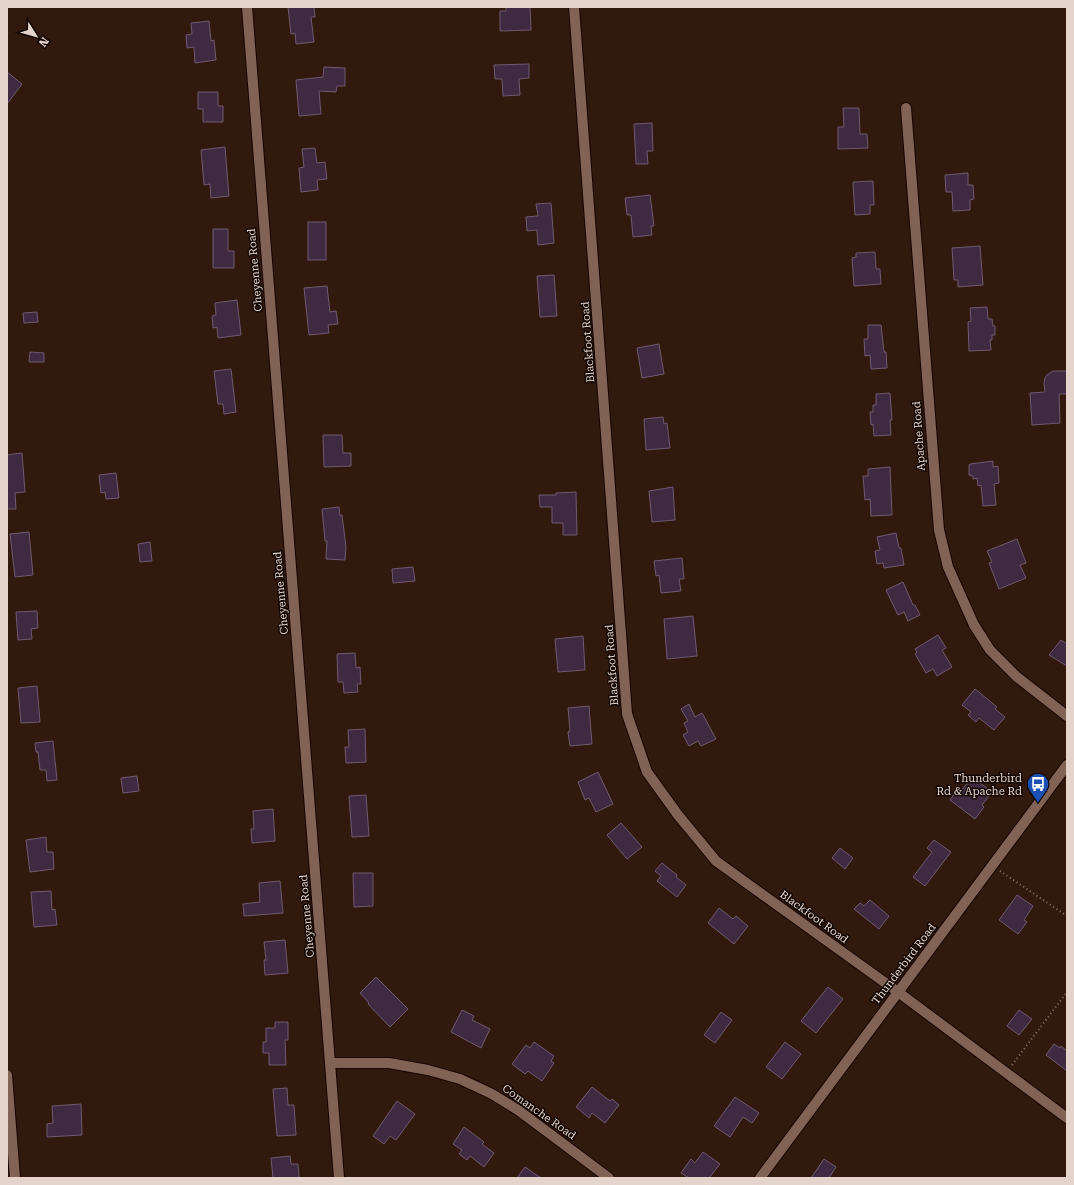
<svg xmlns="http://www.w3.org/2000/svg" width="1074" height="1185" font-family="'Roboto Serif',serif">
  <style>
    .building { fill: #402a41; stroke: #6f5a70 }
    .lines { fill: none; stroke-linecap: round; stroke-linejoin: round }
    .minor-casing { stroke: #180400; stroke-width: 12 }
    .secondary-casing { stroke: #180400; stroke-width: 12 }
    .path { stroke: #8d796f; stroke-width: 2; stroke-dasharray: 1 3; stroke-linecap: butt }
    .minor { stroke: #816356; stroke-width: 10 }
    .secondary { stroke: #816356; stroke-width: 10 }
    .labels { text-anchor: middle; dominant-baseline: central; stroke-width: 3; stroke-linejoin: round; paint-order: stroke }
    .street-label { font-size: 11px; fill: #e5d4cc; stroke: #120704 }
    .poi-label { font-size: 11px; fill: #e5d4cc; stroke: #120704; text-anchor: end }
  </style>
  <rect width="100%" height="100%" fill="#31190e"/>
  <g class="building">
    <polygon points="288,7 314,7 315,17 311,17 314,42 296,44 295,33 291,34"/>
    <polygon points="506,7 530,7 531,30 500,31 500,11 506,11"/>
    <polygon points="209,21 211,41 214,40 216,60 195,63 194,47 187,48 186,35 192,34 191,23"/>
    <polygon points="529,64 529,78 519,79 520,95 503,96 502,79 495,79 494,65"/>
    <polygon points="324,67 345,68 345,86 337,86 336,92 319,91 321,114 299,116 296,80 323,77"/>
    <polygon points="7,72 22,84 7,104"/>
    <polygon points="198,92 218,92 218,106 223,106 223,122 203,122 203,109 198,109"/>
    <polygon points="843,108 859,108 860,134 867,134 868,148 838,149 838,127 844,127"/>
    <polygon points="652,123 653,151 647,151 648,164 636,164 634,124"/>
    <polygon points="225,147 229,196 211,198 210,184 204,185 201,150"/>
    <polygon points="315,148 317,163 325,162 327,179 317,180 318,190 301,192 299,168 304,167 302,149"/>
    <polygon points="968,173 968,185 973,185 974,199 970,200 970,210 953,211 952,192 946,192 945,175"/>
    <polygon points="873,181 874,205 870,205 870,214 855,215 853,182"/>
    <polygon points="650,195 654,226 651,226 652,235 633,237 631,215 627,215 625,198"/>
    <polygon points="551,203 554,243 538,245 537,230 527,231 526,217 538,216 536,204"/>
    <rect x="308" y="222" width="18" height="38"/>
    <polygon points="213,229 228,229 228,251 234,251 234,268 213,268"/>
    <polygon points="980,246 983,285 958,287 958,280 954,280 952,248"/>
    <polygon points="875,252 876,269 880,269 881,284 854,286 852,258 856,257 856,253"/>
    <polygon points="554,275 557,316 540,317 537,276"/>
    <polygon points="327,286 330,312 336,311 338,324 328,325 329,333 309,335 304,288"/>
    <polygon points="237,300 241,335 218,338 217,327 213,328 212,316 216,315 215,303"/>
    <polygon points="987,307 988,319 992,319 993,326 995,326 995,335 992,335 992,340 990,340 991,350 969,351 968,322 971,321 970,308"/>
    <polygon points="37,312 38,322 24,323 23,313"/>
    <polygon points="868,325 881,325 884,352 886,352 887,368 871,369 870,355 865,356 864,339 868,339"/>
    <polygon points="659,344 664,374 642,378 637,348"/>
    <polygon points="30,352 44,353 44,362 29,362"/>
    <polygon points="231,369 236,412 224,414 223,404 218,404 214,371"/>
    <polygon points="1053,371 1067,371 1067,394 1059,394 1060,423 1032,425 1030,393 1045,392 1044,383 1045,378 1047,375"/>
    <polygon points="890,393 892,420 890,420 891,435 874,436 873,424 871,425 870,412 873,412 873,405 876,405 876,394"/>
    <polygon points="663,417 664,424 667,423 670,448 646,450 644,419"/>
    <polygon points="323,435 342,435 343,453 351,453 351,466 324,467"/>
    <polygon points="22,453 25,492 15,493 16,509 7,509 7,455"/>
    <polygon points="993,461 993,467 998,466 999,483 994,484 996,505 983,506 981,485 978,486 977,478 973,479 973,476 969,475 969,465 970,464"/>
    <polygon points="890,467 892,515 871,516 870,499 865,500 863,476 868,476 868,469"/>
    <polygon points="116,473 119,498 106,499 105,492 101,493 99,475"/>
    <polygon points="673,487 675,520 652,522 649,491"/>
    <polygon points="576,492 577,535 563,535 563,523 552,523 552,507 540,507 539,495 556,495 556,493"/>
    <polygon points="339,507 340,516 342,515 346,547 345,560 326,559 327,541 325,541 322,509"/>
    <polygon points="29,532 33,575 15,577 10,534"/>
    <polygon points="896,533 899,548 901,548 904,565 884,568 883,563 877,564 875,551 880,550 877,537"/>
    <polygon points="1017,539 1026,563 1020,565 1026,578 999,589 989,563 992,562 987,551"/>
    <polygon points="150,542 152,561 140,562 138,544"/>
    <polygon points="682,558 684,579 679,579 681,591 661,593 659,575 656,576 654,561"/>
    <polygon points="413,567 415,581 393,583 392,569"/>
    <polygon points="903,582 913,605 915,605 920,615 908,621 904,612 898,615 886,590"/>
    <polygon points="37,611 38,628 31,629 32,639 18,640 16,612"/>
    <polygon points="693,616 697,656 667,659 664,619"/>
    <polygon points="938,635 946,648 942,650 952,667 937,676 933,669 926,673 915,654 917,652 915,649"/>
    <polygon points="583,636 585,670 558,672 555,639"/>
    <polygon points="1061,640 1067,644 1067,666 1049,655"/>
    <polygon points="355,653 356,668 360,667 361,684 357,684 358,692 344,693 343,682 338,682 337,654"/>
    <polygon points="37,686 40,722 21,723 18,688"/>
    <polygon points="975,689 997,707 995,709 1005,717 994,730 979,718 976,722 968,715 971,712 962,705"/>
    <polygon points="689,704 695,717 702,713 716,739 701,746 698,741 689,746 683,735 688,732 684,723 688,721 681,709"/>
    <polygon points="589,706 592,744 570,746 568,732 570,731 568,708"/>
    <polygon points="365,729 366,762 346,763 345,747 349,747 348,730"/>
    <polygon points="53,741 57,780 47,781 46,770 40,770 38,752 36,752 35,743"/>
    <polygon points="598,772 613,804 596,812 589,798 585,800 578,782"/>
    <polygon points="137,776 139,791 123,793 121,778"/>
    <polygon points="972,777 992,792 982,805 984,807 975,819 950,800 959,787 962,790"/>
    <polygon points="366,795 369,836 352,837 349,796"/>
    <polygon points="273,809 275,841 252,843 251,829 254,829 253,811"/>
    <polygon points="621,823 642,847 627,859 607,835"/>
    <polygon points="46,837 47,852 53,852 54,869 30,872 26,840"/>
    <polygon points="934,840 951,852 925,886 913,877 932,852 927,848"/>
    <polygon points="840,848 853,858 845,869 832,858"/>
    <polygon points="662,863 677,875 676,877 686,885 677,897 657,881 661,876 655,871"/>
    <polygon points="353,873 373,873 373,906 354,907"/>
    <polygon points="280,881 283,913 244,916 243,904 260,902 259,883"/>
    <polygon points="51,891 52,910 55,909 57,925 34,927 31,892"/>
    <polygon points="1017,895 1033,906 1024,920 1027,922 1018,934 999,920"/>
    <polygon points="870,900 889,916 879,929 854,909 860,903 864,906"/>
    <polygon points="719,908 733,919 736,916 748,926 734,944 708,923"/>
    <polygon points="285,940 288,973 265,975 264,960 266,960 264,942"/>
    <polygon points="376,977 408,1009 390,1027 368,1004 369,1003 360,993"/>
    <polygon points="828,987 843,999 816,1033 801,1021"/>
    <polygon points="462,1010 474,1016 472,1020 490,1029 481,1048 451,1032"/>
    <polygon points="1019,1010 1032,1019 1019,1035 1007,1026"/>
    <polygon points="721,1012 732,1020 715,1043 704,1035"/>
    <polygon points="275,1022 288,1022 288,1040 285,1040 286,1065 269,1065 269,1053 263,1053 263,1042 266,1042 266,1028 275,1028"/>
    <polygon points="534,1042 554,1056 551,1061 554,1063 542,1081 528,1071 525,1074 512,1064 526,1045 530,1048"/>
    <polygon points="785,1042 801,1054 782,1079 766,1067"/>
    <polygon points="1054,1044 1060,1048 1061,1046 1067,1051 1067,1071 1046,1055"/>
    <polygon points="592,1087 610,1101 612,1099 619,1105 605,1123 592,1113 589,1118 576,1107"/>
    <polygon points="287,1088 288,1105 294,1105 296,1135 277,1136 273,1089"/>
    <polygon points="735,1097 759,1113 752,1123 743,1117 730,1137 714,1126"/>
    <polygon points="397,1101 415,1114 396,1140 390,1136 384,1144 373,1136"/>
    <polygon points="81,1104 82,1135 47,1137 47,1124 53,1123 52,1106"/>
    <polygon points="464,1127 484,1142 482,1144 494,1153 484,1167 470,1156 467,1160 459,1154 462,1150 453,1144"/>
    <polygon points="703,1152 720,1164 709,1178 689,1178 681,1173 691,1159 695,1163"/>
    <polygon points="290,1156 291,1164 298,1164 299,1178 273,1178 271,1158"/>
    <polygon points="824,1159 836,1167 829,1178 811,1178"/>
    <polygon points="525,1167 541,1178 517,1178"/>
  </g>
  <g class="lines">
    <g class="minor-casing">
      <g id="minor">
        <polyline points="247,7 339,1178"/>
        <polyline points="574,7 627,714 647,772 678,815 716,861 898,992 1067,1118"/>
        <polyline points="906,108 939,530 948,567 974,625 990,650 1017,677 1067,716"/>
        <polyline points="331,1063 389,1063 428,1070 460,1079 492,1094 518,1110 609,1178"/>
        <polyline points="7,1075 15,1178"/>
      </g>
    </g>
    <g class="secondary-casing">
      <polyline id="secondary" points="760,1178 1067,765"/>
    </g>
    <g class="path">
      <polyline points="1000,871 1067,916"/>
      <polyline points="1012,1065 1067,992"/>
    </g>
    <use href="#minor" class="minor"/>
    <use href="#secondary" class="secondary"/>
  </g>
  <defs>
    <g id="bus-pin" transform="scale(1.15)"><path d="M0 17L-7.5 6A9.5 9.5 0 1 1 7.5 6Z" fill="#1a4fb4" stroke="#120704"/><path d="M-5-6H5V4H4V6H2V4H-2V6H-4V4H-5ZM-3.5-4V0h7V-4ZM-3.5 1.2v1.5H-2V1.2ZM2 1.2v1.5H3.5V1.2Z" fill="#fff"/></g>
  </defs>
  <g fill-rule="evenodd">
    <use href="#bus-pin" x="1038" y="784"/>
  </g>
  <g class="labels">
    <g class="street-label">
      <text transform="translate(255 270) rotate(-95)">Cheyenne Road</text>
      <text transform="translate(588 342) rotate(-94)">Blackfoot Road</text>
      <text transform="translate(919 436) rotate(-94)">Apache Road</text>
      <text transform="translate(281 593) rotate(-95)">Cheyenne Road</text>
      <text transform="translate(612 665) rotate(-94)">Blackfoot Road</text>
      <text transform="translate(307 916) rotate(-95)">Cheyenne Road</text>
      <text transform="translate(814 917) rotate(36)">Blackfoot Road</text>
      <text transform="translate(904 964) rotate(-53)">Thunderbird Road</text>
      <text transform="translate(539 1112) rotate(35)">Comanche Road</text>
    </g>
    <g class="poi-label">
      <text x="1022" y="778">Thunderbird<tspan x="1022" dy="13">Rd &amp; Apache Rd</tspan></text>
    </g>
  </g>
  <rect width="1074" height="1185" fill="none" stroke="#e5d4cc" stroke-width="16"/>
  <g transform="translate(36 36) rotate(127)" stroke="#120704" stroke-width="3" paint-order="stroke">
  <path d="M0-3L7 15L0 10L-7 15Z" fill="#e5d4cc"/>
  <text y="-6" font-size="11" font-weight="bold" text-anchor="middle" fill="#e5d4cc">N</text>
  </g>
</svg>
